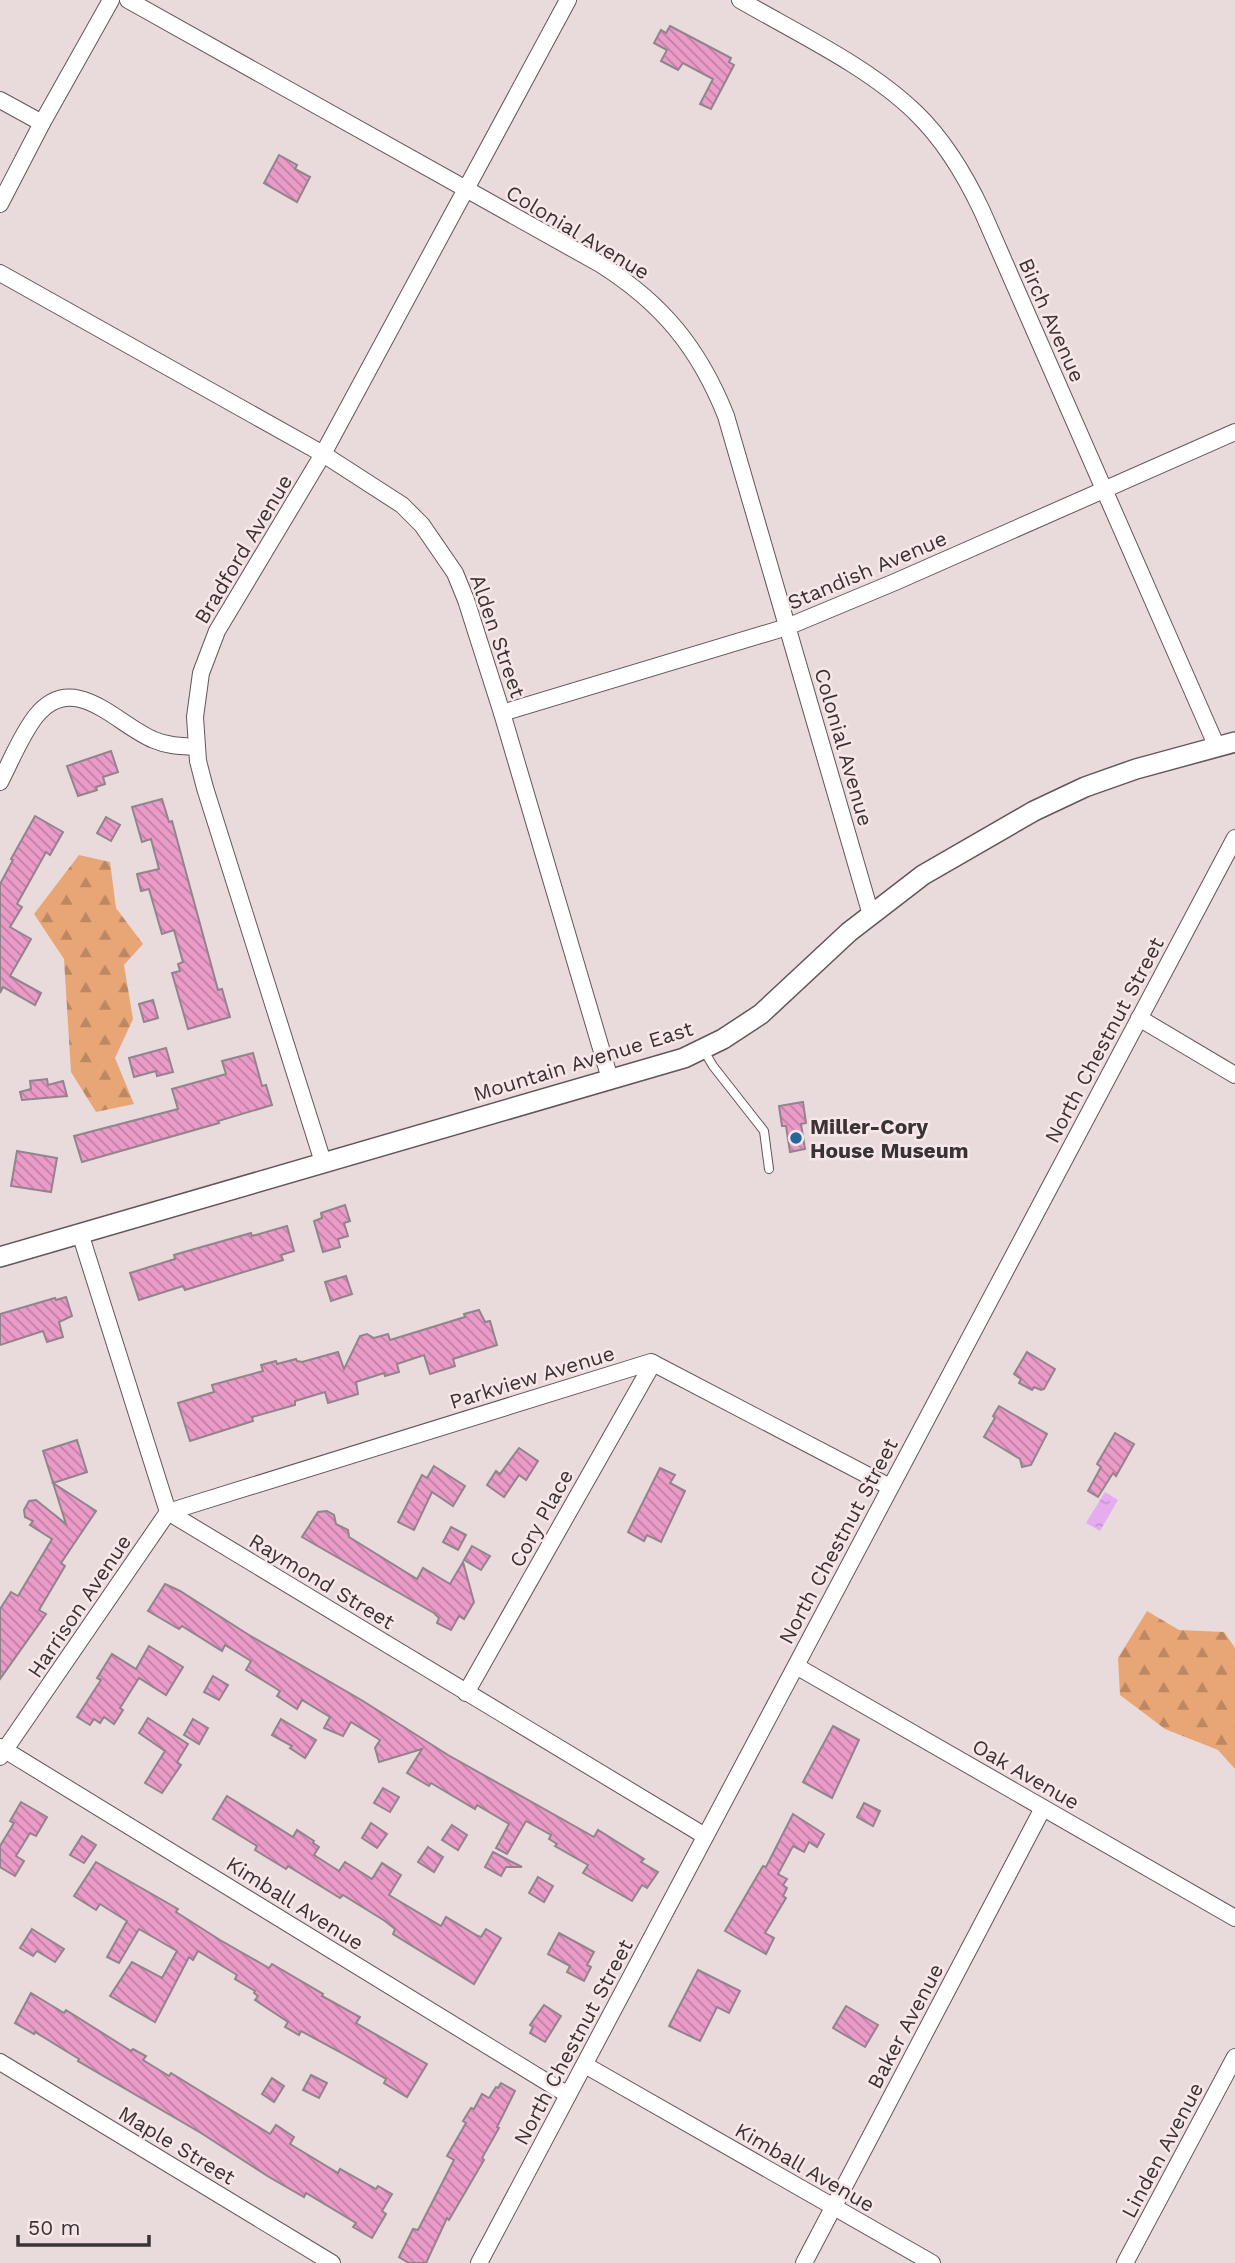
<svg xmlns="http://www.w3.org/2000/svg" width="1235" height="2263" font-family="'Work Sans',sans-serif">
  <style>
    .forest { fill: url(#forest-firs) }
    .water { fill: url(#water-ripples) }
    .building { fill: url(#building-back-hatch); stroke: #91858b; stroke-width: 2 }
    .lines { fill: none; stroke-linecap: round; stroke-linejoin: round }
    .service-casing { stroke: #635658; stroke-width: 10 }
    .minor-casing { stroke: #635658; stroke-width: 18 }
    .tertiary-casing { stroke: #635658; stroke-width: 22 }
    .service { stroke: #fff; stroke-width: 8 }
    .minor { stroke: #fff; stroke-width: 16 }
    .tertiary { stroke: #fff; stroke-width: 19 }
    .poi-dot { fill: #2a649c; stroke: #f7e7e9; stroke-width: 2.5 }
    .labels { text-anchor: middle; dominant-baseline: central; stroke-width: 5; stroke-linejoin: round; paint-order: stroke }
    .street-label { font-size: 21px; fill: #393333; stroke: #f7e7e9 }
    .poi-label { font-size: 21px; font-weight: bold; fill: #393333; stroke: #f7e7e9; text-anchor: start }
  </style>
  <defs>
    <pattern id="forest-firs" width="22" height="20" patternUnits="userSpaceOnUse" patternTransform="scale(1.75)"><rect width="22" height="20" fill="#e8a676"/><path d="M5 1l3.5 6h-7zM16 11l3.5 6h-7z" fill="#bd8861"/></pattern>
    <pattern id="water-ripples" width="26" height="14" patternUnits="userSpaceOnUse" patternTransform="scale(1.75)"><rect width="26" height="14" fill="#e5acef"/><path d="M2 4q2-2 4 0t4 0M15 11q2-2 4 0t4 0" fill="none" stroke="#c594cd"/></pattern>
    <pattern id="building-back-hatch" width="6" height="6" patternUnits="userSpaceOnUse" patternTransform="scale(1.75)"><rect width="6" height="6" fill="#eb9bc8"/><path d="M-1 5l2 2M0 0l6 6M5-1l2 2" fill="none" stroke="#bf7fa3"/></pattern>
  </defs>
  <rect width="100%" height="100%" fill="#e9dadc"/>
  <g class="forest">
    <polygon points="79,855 110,862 116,908 143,944 124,965 133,1019 115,1058 134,1104 96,1112 71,1072 64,959 34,914"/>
    <polygon points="1147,1611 1179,1630 1224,1632 1235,1648 1235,1769 1218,1750 1165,1729 1120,1695 1118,1658"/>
  </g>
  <polygon class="water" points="1105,1492 1118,1500 1100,1531 1086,1523"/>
  <g class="building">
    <polygon points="670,26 731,58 729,62 734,65 711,109 700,104 713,79 683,63 678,70 661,61 667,50 654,43 661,30 666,33"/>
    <polygon points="279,155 297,165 295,169 310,177 297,202 264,183"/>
    <polygon points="111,751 118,772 103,777 105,784 96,787 97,790 78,796 67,766"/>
    <polygon points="162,799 169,822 172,821 218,990 222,989 230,1017 188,1029 172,973 180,971 178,964 183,962 174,930 162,934 149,889 141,891 137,874 159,869 151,839 142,842 132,807"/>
    <polygon points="35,816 63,832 50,855 46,852 17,904 22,907 10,927 31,939 10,976 41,993 35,1005 3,987 0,993 0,884 13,860 11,859"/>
    <polygon points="106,817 120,825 111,841 97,833"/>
    <polygon points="153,1000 158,1018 144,1022 139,1004"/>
    <polygon points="166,1048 173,1072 157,1076 156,1071 134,1077 129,1058"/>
    <polygon points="253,1053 262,1086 266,1085 272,1105 218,1121 219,1123 82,1162 74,1136 178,1109 172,1089 226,1074 222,1061"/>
    <polygon points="47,1079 48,1085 63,1081 67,1096 22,1100 20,1092 31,1089 30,1081"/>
    <polygon points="803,1102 806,1123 801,1124 805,1149 790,1152 786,1126 782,1126 779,1106"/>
    <polygon points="17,1151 57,1158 51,1192 11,1186"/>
    <polygon points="345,1205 350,1221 344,1223 348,1236 338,1239 340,1247 323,1252 314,1221 322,1218 321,1213"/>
    <polygon points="287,1226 294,1251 281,1255 283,1260 185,1290 183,1286 139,1300 130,1273 175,1259 174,1255 198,1248 251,1233 252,1236"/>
    <polygon points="346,1276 352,1294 331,1301 325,1282"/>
    <polygon points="66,1297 72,1316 59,1322 63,1337 47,1342 43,1331 0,1345 0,1314 55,1298 56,1300"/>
    <polygon points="479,1310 485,1322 490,1321 497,1345 453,1359 455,1366 430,1374 424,1355 397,1364 399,1372 385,1376 384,1373 356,1382 358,1394 328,1403 325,1392 295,1401 295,1405 252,1417 253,1421 190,1441 178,1403 214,1392 212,1385 263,1371 261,1365 276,1361 277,1364 296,1359 297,1361 302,1362 338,1352 344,1369 360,1336 367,1334 374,1338 388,1334 390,1340 465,1317 464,1314"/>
    <polygon points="1027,1352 1055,1369 1044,1389 1041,1390 1034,1387 1032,1390 1019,1383 1021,1379 1014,1374"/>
    <polygon points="999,1406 1047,1434 1031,1465 1022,1467 1020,1459 984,1437 995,1418 993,1416"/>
    <polygon points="1115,1433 1134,1444 1116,1476 1113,1473 1098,1497 1088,1491 1101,1467 1097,1464"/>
    <polygon points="77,1440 87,1472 53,1483 96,1511 61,1563 65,1566 39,1610 46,1614 0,1679 0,1609 11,1592 18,1596 52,1539 30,1525 33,1521 25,1517 24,1510 29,1501 36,1500 66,1524 43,1451"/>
    <polygon points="519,1448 538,1461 526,1480 519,1475 504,1497 487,1485 496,1471 500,1474"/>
    <polygon points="434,1466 465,1486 453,1506 432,1492 414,1530 398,1522 422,1475 427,1478"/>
    <polygon points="660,1468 675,1475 670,1483 685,1491 661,1542 647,1535 644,1541 628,1532"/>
    <polygon points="327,1511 334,1515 336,1524 348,1530 349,1537 417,1579 423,1568 450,1584 463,1562 474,1602 464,1619 459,1616 451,1630 437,1623 439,1618 434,1613 302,1537 318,1512"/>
    <polygon points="451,1527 466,1535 458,1550 443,1542"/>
    <polygon points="472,1546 490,1556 481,1570 464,1560"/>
    <polygon points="165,1584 180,1591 249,1635 363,1701 448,1755 594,1837 598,1830 644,1859 641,1862 658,1872 647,1888 642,1885 632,1901 583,1873 588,1865 555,1846 557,1844 549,1839 551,1835 526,1821 507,1854 496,1848 509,1824 477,1805 475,1809 431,1783 429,1786 407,1773 422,1749 379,1762 375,1748 380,1740 351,1722 343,1736 324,1728 330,1717 302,1700 297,1709 277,1696 280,1691 246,1670 251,1661 225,1645 222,1651 182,1626 179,1629 148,1611"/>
    <polygon points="149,1646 183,1667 166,1695 139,1678 120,1708 123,1710 114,1724 104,1717 100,1723 94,1719 90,1725 77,1717 101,1680 97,1678 112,1654 136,1669"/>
    <polygon points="213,1676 228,1685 219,1700 204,1692"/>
    <polygon points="148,1718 188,1744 177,1762 181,1765 162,1793 145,1783 165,1751 139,1733"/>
    <polygon points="193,1719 208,1728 199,1744 184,1735"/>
    <polygon points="281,1719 316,1740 305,1758 290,1748 292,1746 272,1735"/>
    <polygon points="833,1726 859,1740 832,1798 803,1782"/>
    <polygon points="383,1788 399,1797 390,1812 374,1803"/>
    <polygon points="227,1796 293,1837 297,1830 314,1841 313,1843 319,1847 314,1855 339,1871 345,1862 372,1879 382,1863 401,1875 389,1895 441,1926 446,1917 478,1936 481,1937 486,1929 501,1938 474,1984 393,1934 395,1929 385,1921 343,1895 340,1898 288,1866 286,1869 255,1850 257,1846 213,1819"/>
    <polygon points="21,1802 47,1817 36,1836 30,1833 16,1856 24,1861 15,1876 0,1867 0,1846 14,1823 10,1821"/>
    <polygon points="864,1803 880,1811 873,1826 857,1817"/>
    <polygon points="793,1814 824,1834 817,1847 809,1842 804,1852 793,1846 778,1874 787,1879 783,1885 787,1888 783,1896 786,1898 765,1933 774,1938 766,1954 725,1931 763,1866 766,1867"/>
    <polygon points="371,1823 387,1834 377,1848 362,1838"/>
    <polygon points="452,1825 467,1835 458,1850 442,1840"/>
    <polygon points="82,1836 96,1845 84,1863 70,1855"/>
    <polygon points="428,1847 443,1857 434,1872 418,1862"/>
    <polygon points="493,1852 510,1861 522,1867 506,1867 501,1876 485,1867"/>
    <polygon points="96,1862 178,1909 176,1912 220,1940 269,1968 272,1964 323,1994 322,1996 360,2017 356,2023 427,2064 407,2097 384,2083 386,2079 340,2052 301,2031 299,2035 285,2027 288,2022 255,2000 258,1996 254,1993 255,1991 235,1979 237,1975 198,1951 193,1960 189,1957 155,2022 110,1996 132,1962 162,1978 177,1951 139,1929 119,1963 107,1957 127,1921 100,1904 96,1910 74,1896"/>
    <polygon points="538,1877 553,1886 544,1902 529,1893"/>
    <polygon points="32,1929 64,1949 55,1962 37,1951 33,1956 20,1948"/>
    <polygon points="559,1933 594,1952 587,1965 591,1967 584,1981 567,1972 570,1966 548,1954"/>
    <polygon points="698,1970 740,1991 729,2013 717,2007 700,2041 669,2026"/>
    <polygon points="31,1993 64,2013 66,2010 131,2051 133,2049 146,2056 143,2060 169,2076 171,2073 270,2134 276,2125 294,2137 290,2144 338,2173 340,2169 376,2189 378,2186 392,2194 382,2211 386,2214 372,2238 353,2227 356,2223 306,2193 304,2197 269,2177 201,2133 78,2061 79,2059 35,2032 34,2034 15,2023"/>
    <polygon points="544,2005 561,2016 545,2042 530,2033 533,2027 530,2025"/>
    <polygon points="846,2006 878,2025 865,2047 833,2028"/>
    <polygon points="311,2075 327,2083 319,2098 303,2090"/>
    <polygon points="272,2078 284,2086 274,2102 262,2094"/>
    <polygon points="501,2083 515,2091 497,2127 499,2128 482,2158 484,2160 449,2220 447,2218 426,2263 409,2263 399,2257 413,2229 418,2230 454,2160 447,2156 466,2123 463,2121 471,2108 474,2109 482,2094 489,2098 496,2087 498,2088"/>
  </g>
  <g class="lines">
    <g class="service-casing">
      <polyline id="service" points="703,1049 713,1066 764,1131 769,1169"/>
    </g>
    <g class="minor-casing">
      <g id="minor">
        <path d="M128 0 600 264C662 303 699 348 726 416L871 915"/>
        <path d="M740 0C797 33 869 67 916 113 945 141 965 175 982 211L1217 747"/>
        <polyline points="0,100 42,123"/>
        <polyline points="0,204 42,123 111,0"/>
        <polyline points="0,273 323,454 402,505 422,525 455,573 466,600 502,713 610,1079"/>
        <polyline points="502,713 787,627 895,582 1235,432"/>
        <path d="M0 782C11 761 21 735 36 716 74 669 117 725 154 740 168 746 181 746 197 747"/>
        <polyline points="1139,1018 1235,1075"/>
        <polyline points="323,1162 205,788 198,761 195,717 201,673 217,631 323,454 568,0"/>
        <polyline points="80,1233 168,1512 705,1836"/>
        <polyline points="796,1666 1235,1918"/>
        <polyline points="466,1693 653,1363"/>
        <polyline points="0,1747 568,2095"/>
        <polyline points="0,1757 168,1512 651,1362 890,1487"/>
        <polyline points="0,2062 332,2263"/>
        <polyline points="585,2065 932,2263"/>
        <polyline points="479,2263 1235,838"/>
        <polyline points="804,2263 1043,1808"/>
        <polyline points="1125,2263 1235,2057"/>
      </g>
    </g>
    <g class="tertiary-casing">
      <polyline id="tertiary" points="0,1257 684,1058 723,1039 761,1014 849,932 923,875 1034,811 1085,787 1136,769 1235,742"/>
    </g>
    <use href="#service" class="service"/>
    <use href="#minor" class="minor"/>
    <use href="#tertiary" class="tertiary"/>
  </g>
  <circle class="poi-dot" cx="796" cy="1138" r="7"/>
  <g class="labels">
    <g class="street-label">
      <text transform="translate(578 232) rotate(31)">Colonial Avenue</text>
      <text transform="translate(1052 320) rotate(66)">Birch Avenue</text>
      <text transform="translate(243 549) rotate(-59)">Bradford Avenue</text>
      <text transform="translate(867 570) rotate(-23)">Standish Avenue</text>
      <text transform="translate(498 636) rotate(71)">Alden Street</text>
      <text transform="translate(844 747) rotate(74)">Colonial Avenue</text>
      <text transform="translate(1104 1040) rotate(-62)">North Chestnut Street</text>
      <text transform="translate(583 1061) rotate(-17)">Mountain Avenue East</text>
      <text transform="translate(532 1377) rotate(-17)">Parkview Avenue</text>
      <text transform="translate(541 1518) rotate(-61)">Cory Place</text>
      <text transform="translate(838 1541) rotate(-62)">North Chestnut Street</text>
      <text transform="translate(322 1581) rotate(31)">Raymond Street</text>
      <text transform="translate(79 1606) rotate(-56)">Harrison Avenue</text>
      <text transform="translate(1026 1774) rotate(30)">Oak Avenue</text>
      <text transform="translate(295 1903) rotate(32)">Kimball Avenue</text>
      <text transform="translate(905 2026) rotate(-62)">Baker Avenue</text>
      <text transform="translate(573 2042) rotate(-62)">North Chestnut Street</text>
      <text transform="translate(177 2145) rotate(31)">Maple Street</text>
      <text transform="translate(1162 2150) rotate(-62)">Linden Avenue</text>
      <text transform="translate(805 2167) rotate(30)">Kimball Avenue</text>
    </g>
    <g class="poi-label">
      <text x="810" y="1126">Miller-Cory<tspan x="810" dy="24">House Museum</tspan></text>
    </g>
  </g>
  <path d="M18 2235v10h131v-10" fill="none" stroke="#393333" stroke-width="3.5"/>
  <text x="28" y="2235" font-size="21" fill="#393333" stroke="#f7e7e9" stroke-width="5" paint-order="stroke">50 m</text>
</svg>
